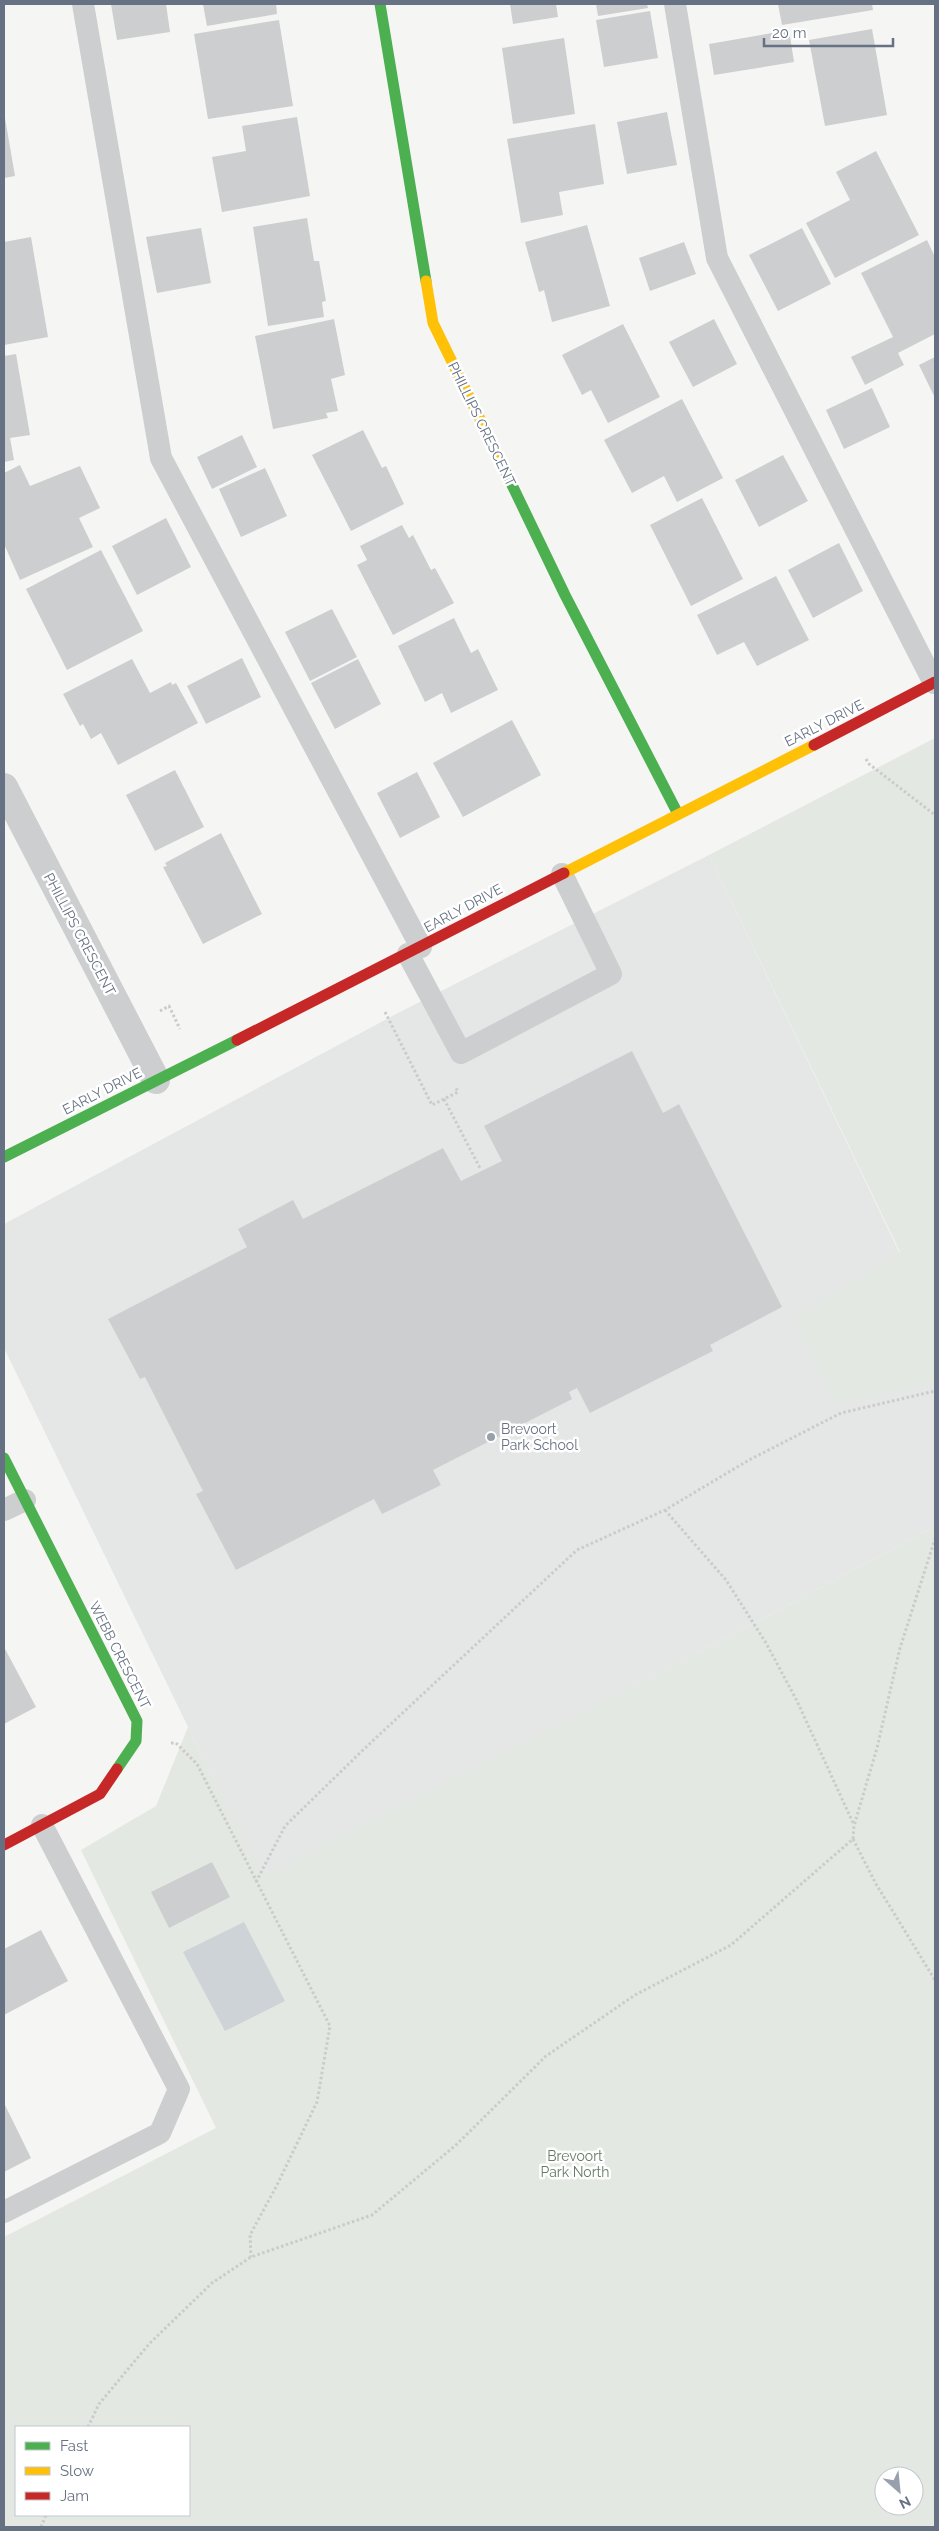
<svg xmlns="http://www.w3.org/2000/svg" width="939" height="2531" font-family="Raleway,sans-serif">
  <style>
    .built { fill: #e5e7e7 }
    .green { fill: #e4e8e2; fill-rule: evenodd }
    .water { fill: #cdd3d7 }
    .building { fill: #cdced0 }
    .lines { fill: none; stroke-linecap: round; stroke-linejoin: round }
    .path { stroke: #cbcbcc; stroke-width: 3; stroke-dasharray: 2.5 2.5; stroke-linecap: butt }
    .lane { stroke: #cdcecf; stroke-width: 22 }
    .street { stroke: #cdcecf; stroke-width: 28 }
    .fast { stroke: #4caf50; stroke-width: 11 }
    .slow { stroke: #ffc107; stroke-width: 11 }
    .jam { stroke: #c62828; stroke-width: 11 }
    .poi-dot { fill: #98a0ab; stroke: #fff; stroke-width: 2 }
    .labels { text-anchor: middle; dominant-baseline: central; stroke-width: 5; stroke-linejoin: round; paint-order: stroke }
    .street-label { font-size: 14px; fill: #667283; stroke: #fff }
    .poi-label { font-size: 14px; fill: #667283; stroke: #fff; text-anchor: start }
    .park-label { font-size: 14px; fill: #667b65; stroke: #fff }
  </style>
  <rect width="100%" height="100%" fill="#f5f5f4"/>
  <polygon class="built" points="709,855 935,1327 935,1526 734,1634 265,1877 188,1727 4,1348 4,1224 398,1013"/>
  <g class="green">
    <polygon points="935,738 935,1382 837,1406 793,1319 900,1252 709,855"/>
    <path d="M935 1526V2527H4V2237L216 2128 81 1850 156 1806 188 1727 265 1876 734 1634ZM16 2427H189V2515H16ZM884 2476H914V2506H884Z"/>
  </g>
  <polygon class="water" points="244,1922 285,2001 225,2031 183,1952"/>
  <g class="building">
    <polygon points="111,4 166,4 170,32 117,40"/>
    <polygon points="203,4 276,4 277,14 207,26"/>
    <polygon points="510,4 556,4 558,17 513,24"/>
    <polygon points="596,4 647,4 648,8 598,16"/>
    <polygon points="778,4 872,4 873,10 782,25"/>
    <polygon points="650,11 658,58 604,67 596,20"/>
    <polygon points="279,20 293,106 208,119 194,34"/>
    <polygon points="872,29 887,115 825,126 809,40"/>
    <polygon points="789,30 794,62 714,75 709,44"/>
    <polygon points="564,38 575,114 513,124 502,48"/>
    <polygon points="667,112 677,165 627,174 617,122"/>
    <polygon points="297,117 310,196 222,212 212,157 246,151 242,126"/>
    <polygon points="5,118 15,176 4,178 4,119"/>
    <polygon points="595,124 604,184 559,192 563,215 521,223 507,139"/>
    <polygon points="876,151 919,235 835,278 806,223 850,200 836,172"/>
    <polygon points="307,218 314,261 319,261 326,301 322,302 324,317 268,326 253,227"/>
    <polygon points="587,225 610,306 552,322 544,290 539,292 525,242"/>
    <polygon points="201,228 211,283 157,293 146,237"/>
    <polygon points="802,228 831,284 778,311 749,255"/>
    <polygon points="31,237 48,337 4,345 4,242"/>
    <polygon points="927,240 935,257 935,334 898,353 904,365 865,385 851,357 893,337 861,273"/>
    <polygon points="684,242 696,274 650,291 639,258"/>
    <polygon points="334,319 345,375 331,379 338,411 326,413 328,418 273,429 255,336"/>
    <polygon points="714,319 737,364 693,387 669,342"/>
    <polygon points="623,324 660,397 608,423 591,390 582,395 562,355"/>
    <polygon points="16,354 30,435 10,438 14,460 4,462 4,356"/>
    <polygon points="935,357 935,398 919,365"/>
    <polygon points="872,388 890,427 844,449 826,410"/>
    <polygon points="682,399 723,478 677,502 664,476 632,493 604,440"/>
    <polygon points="363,430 382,468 386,466 404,504 351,531 312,455"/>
    <polygon points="242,435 257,467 212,489 197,457"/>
    <polygon points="783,455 808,501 759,527 735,480"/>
    <polygon points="20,465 30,486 80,466 100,508 79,518 93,547 20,580 4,544 4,473"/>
    <polygon points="265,468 287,516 241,537 219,489"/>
    <polygon points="702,498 743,579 691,606 650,525"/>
    <polygon points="166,518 191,567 137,595 112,546"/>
    <polygon points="402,525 409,538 413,535 431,570 435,568 454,603 393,635 357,565 367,560 360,546"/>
    <polygon points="839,543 863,591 813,618 788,570"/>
    <polygon points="101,550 143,631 67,670 26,589"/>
    <polygon points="776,576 809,640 757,666 744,642 717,655 697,615"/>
    <polygon points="332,609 357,657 310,681 285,632"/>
    <polygon points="454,618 471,653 478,649 498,690 451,713 442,693 425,702 398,646"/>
    <polygon points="242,658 261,697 206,724 187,686"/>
    <polygon points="132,659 150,693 171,682 172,685 176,683 198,723 118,765 101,733 91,739 83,724 80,726 63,694"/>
    <polygon points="358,659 381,704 335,729 311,683"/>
    <polygon points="512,720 541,775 463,817 433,763"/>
    <polygon points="175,770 204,827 155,851 126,795"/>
    <polygon points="417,772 440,817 400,838 377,793"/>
    <polygon points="221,833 262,914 203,944 163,867 167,866 165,863"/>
    <polygon points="632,1051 663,1113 679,1104 782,1307 710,1345 713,1351 590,1413 577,1388 569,1392 572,1399 433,1470 441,1485 382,1514 374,1499 236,1570 196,1494 203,1491 145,1377 140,1379 108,1319 247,1247 238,1229 293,1200 303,1219 443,1148 461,1181 502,1161 484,1126"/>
    <polygon points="4,1647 36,1707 4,1724"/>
    <polygon points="212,1862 230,1897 169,1928 151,1892"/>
    <polygon points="41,1930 68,1981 4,2015 4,1949"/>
    <polygon points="4,2103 31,2158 4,2172"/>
  </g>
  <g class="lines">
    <g class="path">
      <polyline points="866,759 869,764 935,815"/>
      <polyline points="160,1011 169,1006 180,1029"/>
      <polyline points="385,1012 432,1105 458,1092 455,1086"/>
      <polyline points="444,1099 481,1170"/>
      <polyline points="665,1510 726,1580 766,1643 797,1701 854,1825"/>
      <polyline points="171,1743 176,1743 197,1764 330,2026 317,2102 277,2185 250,2235 251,2257"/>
      <polyline points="853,1839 876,1884 935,1980"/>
      <polyline points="256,1882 285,1826 363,1750 577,1550 665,1510 749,1460 841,1413 935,1391"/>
      <polyline points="88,2427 99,2404 149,2344 212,2283 251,2257 372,2215 456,2145 546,2056 635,1995 731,1945 853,1839 854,1826 877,1748 900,1648 935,1539"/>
      <polyline points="41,2527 46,2515"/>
    </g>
    <g class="lane">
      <polyline points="83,4 161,458 421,947"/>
      <polyline points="675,4 717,258 934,683"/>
      <polyline points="408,954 461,1053 611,974 562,874"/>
      <polyline points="4,1510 25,1500"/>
      <polyline points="4,2212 160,2133 179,2089 42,1825"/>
    </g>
    <polyline class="street" points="4,787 156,1080"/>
    <g class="fast">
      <polyline points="380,4 426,281"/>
      <polyline points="500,460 565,595 678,814"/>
      <polyline points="4,1157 237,1040"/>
      <polyline points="4,1458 137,1721 136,1741 117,1769"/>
    </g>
    <g class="slow">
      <polyline points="426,281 433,323 500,460"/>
      <polyline points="564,873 814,745"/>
    </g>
    <g class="jam">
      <polyline points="814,745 935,682"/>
      <polyline points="237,1040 564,873"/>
      <polyline points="4,1845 100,1794 117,1769"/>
    </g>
  </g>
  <circle class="poi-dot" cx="491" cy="1437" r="5"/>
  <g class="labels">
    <g class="street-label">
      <text transform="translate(482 424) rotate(64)">PHILLIPS CRESCENT</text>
      <text transform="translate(824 723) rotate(-27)">EARLY DRIVE</text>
      <text transform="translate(463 908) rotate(-28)">EARLY DRIVE</text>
      <text transform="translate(80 934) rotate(62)">PHILLIPS CRESCENT</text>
      <text transform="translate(102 1091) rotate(-27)">EARLY DRIVE</text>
      <text transform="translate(120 1655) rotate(63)">WEBB CRESCENT</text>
    </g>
    <g class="poi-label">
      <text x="501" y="1429">Brevoort<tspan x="501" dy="16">Park School</tspan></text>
    </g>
    <g class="park-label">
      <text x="575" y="2156">Brevoort<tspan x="575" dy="16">Park North</tspan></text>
    </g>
  </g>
  <rect width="939" height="2531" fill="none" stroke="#667283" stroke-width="10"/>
  <rect x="15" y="2426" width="175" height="90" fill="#ffffff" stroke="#c2c7cd"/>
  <rect x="25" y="2442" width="25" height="8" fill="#4caf50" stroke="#c2c7cd"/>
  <text x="60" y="2451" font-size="15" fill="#667283">Fast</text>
  <rect x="25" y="2467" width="25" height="8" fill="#ffc107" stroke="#c2c7cd"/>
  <text x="60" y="2476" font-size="15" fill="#667283">Slow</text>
  <rect x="25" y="2492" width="25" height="8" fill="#c62828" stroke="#c2c7cd"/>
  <text x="60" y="2501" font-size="15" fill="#667283">Jam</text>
  <g transform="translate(899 2491) rotate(153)"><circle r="24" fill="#ffffff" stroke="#c2c7cd"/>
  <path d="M0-4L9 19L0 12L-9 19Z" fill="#98a0ab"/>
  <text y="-8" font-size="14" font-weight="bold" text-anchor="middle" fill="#667283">N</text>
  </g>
  <path d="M764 38v8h129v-8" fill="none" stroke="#667283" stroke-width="2.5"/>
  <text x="772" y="38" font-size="15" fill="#667283" stroke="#ffffff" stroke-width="4" paint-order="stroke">20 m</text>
</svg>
